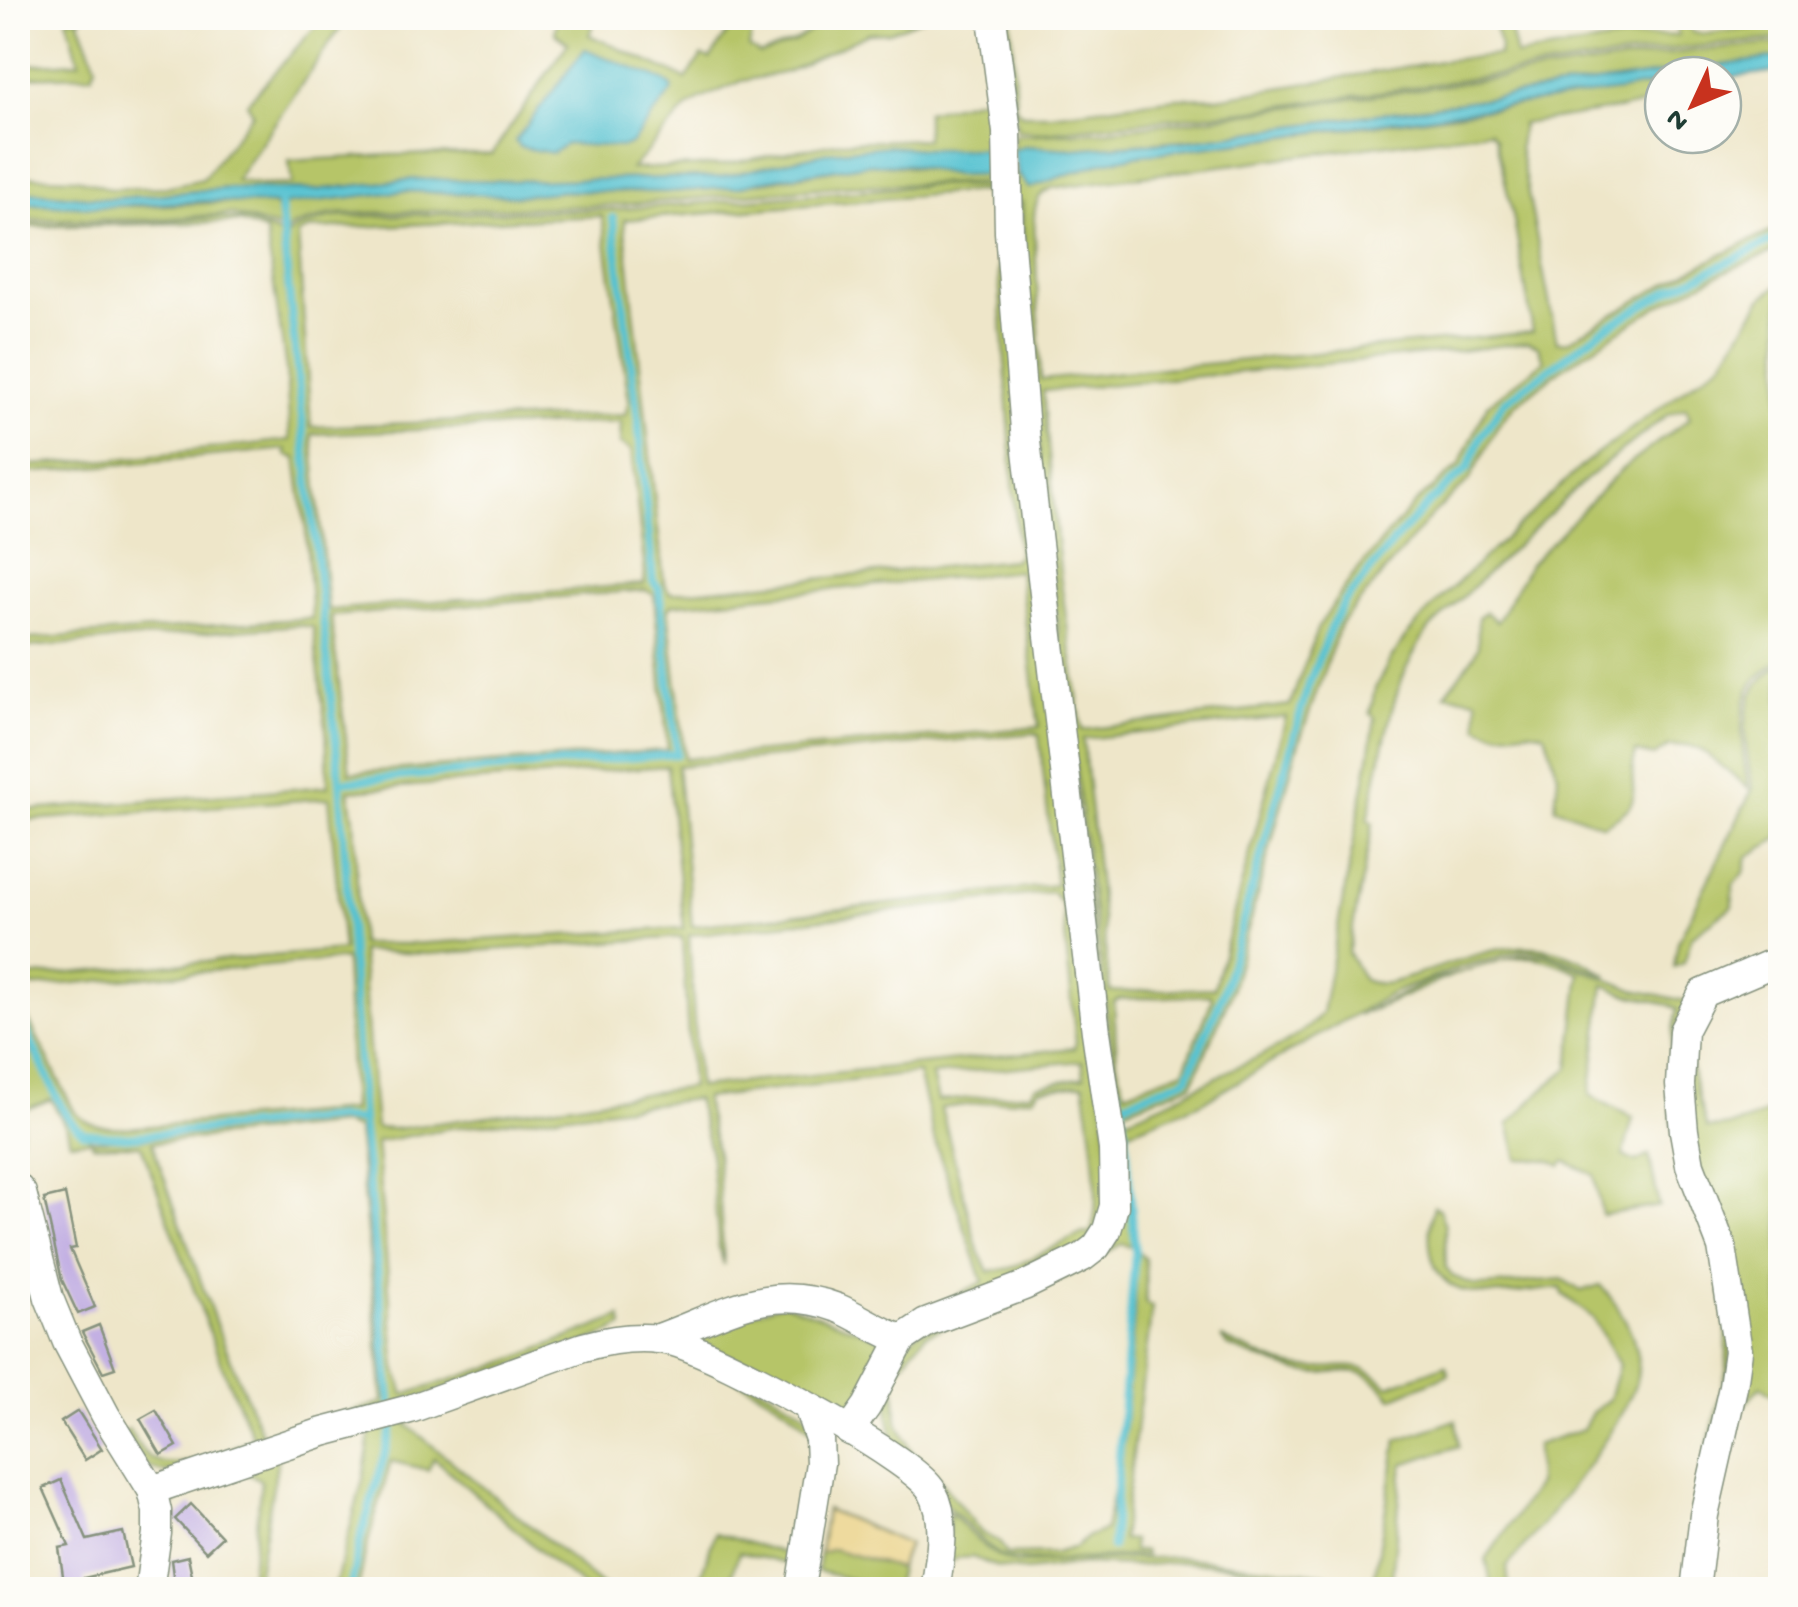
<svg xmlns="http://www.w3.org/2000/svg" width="1798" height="1607" font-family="'Gochi Hand',sans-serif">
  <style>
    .green { fill: #b6c568; stroke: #6a814e; stroke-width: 2.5; fill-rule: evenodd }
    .sand { fill: #eeda9e; stroke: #868c69; stroke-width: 2.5 }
    .water { fill: #57c2d1; stroke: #3b8082; stroke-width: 2.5 }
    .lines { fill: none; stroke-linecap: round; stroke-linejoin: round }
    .stream { stroke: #57c2d1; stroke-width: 8 }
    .building { fill: #c3b0e3 }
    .minor-casing { stroke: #86927e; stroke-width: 31 }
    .minor { stroke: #fff; stroke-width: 28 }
  </style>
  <rect width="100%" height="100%" fill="#fdfcf7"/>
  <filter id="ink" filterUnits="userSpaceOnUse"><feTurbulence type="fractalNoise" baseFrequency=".01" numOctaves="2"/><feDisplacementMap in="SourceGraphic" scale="20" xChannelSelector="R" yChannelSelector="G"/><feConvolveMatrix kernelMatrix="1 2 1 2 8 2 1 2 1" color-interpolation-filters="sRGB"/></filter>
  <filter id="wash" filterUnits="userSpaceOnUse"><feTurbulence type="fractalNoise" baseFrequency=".0048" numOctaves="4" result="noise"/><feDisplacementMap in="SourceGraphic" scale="40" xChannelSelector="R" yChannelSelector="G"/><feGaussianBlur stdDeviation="2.25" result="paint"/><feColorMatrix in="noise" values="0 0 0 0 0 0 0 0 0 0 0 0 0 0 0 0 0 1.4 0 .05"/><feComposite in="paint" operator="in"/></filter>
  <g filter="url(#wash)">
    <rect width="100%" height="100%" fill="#eee6c9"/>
    <g class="green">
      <polygon points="67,18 82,18 79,21 96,65 92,75 18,77 18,65 79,62"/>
      <polygon points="323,18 347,18 236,180 264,185 292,184 289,161 390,155 492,154 568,43 555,33 557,18 596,18 589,35 686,79 702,56 710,59 737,18 755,18 749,47 760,54 794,42 826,21 923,18 889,32 868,33 787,72 742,81 700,99 687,108 631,169 721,165 840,142 926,139 926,112 991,96 1000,149 842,150 721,177 507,181 415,179 315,190 230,188 109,199 18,191 18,176 77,178 111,189 166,187 203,179 253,113 247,103"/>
      <polygon points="1000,18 1011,18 1016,108 1022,114 1051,114 1176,98 1223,97 1447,60 1499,55 1500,47 1493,18 1507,18 1516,56 1638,37 1678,35 1674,18 1686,18 1692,32 1706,34 1780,23 1780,39 1682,48 1254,110 1044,132 1017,130"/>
      <polygon points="1780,43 1780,57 1206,138 1073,149 1024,146 1013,150 1014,135 1101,131 1196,120 1683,52"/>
      <path d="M1663 83V102L1522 124 1519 147 1557 342 1568 341C1637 300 1706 259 1780 228V235L1669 288 1601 329 1503 401 1480 436 1467 467 1427 503 1392 539 1343 602 1331 623 1307 686 1221 996 1190 1068 1186 1076 1122 1102 1114 1066C1077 779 1037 492 1022 202H1019C1033 492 1074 779 1110 1067L1124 1133 1118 1136 1067 765 1020 312 1011 175 1023 178 1029 188 1103 162 1135 156 1458 114ZM1489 131 1495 138 1514 220 1533 332 1041 380 1034 215C1036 201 1038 194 1052 188ZM1527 342 1538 346 1544 361 1488 404 1459 466 1413 505 1353 576 1318 627 1290 705 1082 730 1061 582 1043 391 1459 351ZM1286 717 1214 988 1110 992 1083 739ZM1211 995 1212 1000 1184 1070 1125 1092 1117 1063 1114 1002 1119 999Z"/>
      <path d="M868 164C913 165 955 176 1000 174V182L843 186 621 205 331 214 294 226 284 233 282 208 286 204 406 191 516 196 565 191 666 192 727 188Z"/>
      <path d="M935 185 1000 186 1002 193 1023 463 1073 890 1113 1177 1107 1222 1082 1250 1052 1267 896 1331 888 1329 983 1282 935 1142 918 1073 704 1098 717 1154 724 1265 719 1248 710 1150 696 1099 450 1128 376 1142 396 1367 404 1395 503 1363 621 1317 623 1326C601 1340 555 1350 529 1360 417 1401 303 1433 190 1472 149 1477 143 1465 122 1433L128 1429C135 1439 142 1454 153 1459 182 1474 227 1450 253 1438L222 1366 141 1145H93L91 1140 70 1142 67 1129 51 1099 24 1110 18 1160V1110L24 1087 18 1078V1070L32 1055 18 1028V1017L59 1106 71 1125 92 1140 145 1139 340 1121 359 1124 384 1381 387 1400 392 1404 363 1121 342 784 679 754 661 590 654 581 639 419 615 216 611 218 637 419 652 581 658 590 676 754 342 781 302 410 286 236 296 229 331 217 621 209ZM980 191 992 196 994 203 1018 554 1013 560 670 593 664 583 624 220ZM602 216 629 400 625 415 311 427 298 234 311 229ZM621 422 620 444 631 450 645 573 644 584 328 610 312 434ZM1019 571 1039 727 685 759 668 609 672 605ZM645 590 654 595 668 750 350 773 331 616ZM1034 733 1039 735 1056 885 692 926 677 766ZM667 766 684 928 410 944H360L354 819 349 791ZM1052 892 1062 905 1076 1042 1074 1048 698 1087 689 935ZM682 937 691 1087 396 1129 376 1128 361 951 428 954ZM1082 1061 1084 1077 1035 1086 1031 1093 938 1101 932 1075ZM1084 1084C1089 1116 1105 1208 1089 1234L1083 1233 1011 1268 989 1272 977 1247 941 1108 1033 1097 1039 1089ZM342 1124 357 1129 383 1402 280 1435 263 1437 217 1327 152 1143Z"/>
      <polygon points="229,202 271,204 277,208 280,229 231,214 145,220 18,219 18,203 145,206"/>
      <path d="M216 217 245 220 280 234 339 782 360 1119 336 1116 125 1135C113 1135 98 1137 86 1131 56 1117 37 1040 18 1010V999L74 1111C89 1128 106 1127 127 1128L352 1110 345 959 31 987 18 992V980L35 976 343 950 329 798 18 821V811L328 786 326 730 313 627 298 625 18 648V640L312 618 306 531 296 458 286 455V449L18 474V466L109 460 290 440 286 369 266 232 240 222 18 227V223H146Z"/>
      <polygon points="1780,239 1780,249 1724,272 1658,306 1561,369 1515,405 1499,424 1469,481 1431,516 1340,625 1298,745 1229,998 1192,1084 1124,1110 1123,1105 1188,1079 1193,1070 1224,997 1310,687 1334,625 1346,604 1395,542 1429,505 1470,469 1483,438 1505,403 1603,332 1671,291"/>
      <path d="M1780 284V659C1773 665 1763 672 1756 679 1735 706 1742 758 1749 788L1701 750 1688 745 1668 747 1654 756 1636 752C1623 793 1653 800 1603 825L1555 807 1558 775 1545 733C1516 725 1508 742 1478 726L1477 699 1445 694 1474 656 1478 647V618L1486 612 1497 622 1530 564 1622 469 1690 418 1686 408 1667 415 1587 478 1430 628C1389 682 1383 755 1368 820L1373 823 1348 953 1364 980C1383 988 1397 981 1416 975 1490 950 1538 926 1608 976L1547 952 1522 950 1460 967 1392 993 1201 1103 1127 1132 1125 1119C1160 1106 1191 1090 1224 1073 1257 1057 1298 1042 1322 1013L1369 758 1375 718 1370 713 1375 689 1389 662 1404 639 1436 603 1585 463 1723 361 1763 297Z"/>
      <path d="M1780 663V838L1747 857 1744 873 1733 885V906L1692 936 1684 963 1674 967 1678 942 1753 788C1746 758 1739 713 1757 685 1762 677 1773 670 1780 663Z"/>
      <path d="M1522 954 1547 955 1634 990 1691 1002C1665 1044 1671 1112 1684 1159 1689 1178 1699 1196 1706 1215 1718 1249 1727 1283 1731 1319 1737 1376 1716 1428 1704 1483 1697 1518 1696 1554 1692 1589H1687L1696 1497 1726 1372C1730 1318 1719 1263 1700 1213 1696 1200 1689 1189 1684 1177 1668 1132 1666 1055 1677 1009L1669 1004 1631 996 1604 985 1590 1095 1633 1118 1623 1156 1636 1162 1649 1155 1659 1206 1602 1215 1594 1175 1565 1161 1561 1166 1549 1160 1518 1159 1509 1124 1542 1090 1569 1068 1580 973C1564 966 1546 958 1528 957 1476 956 1408 999 1358 1015L1427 982Z"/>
      <path d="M1780 965V970L1706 1005C1674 1034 1697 1092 1707 1128 1736 1128 1756 1119 1780 1105V1400L1761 1386C1708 1435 1709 1522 1705 1590L1699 1589 1708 1505 1741 1351 1727 1254 1690 1148 1685 1099 1687 1031 1695 1010 1709 997Z"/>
      <path d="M1124 1137 1132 1247 1121 1244 1068 1276 925 1335 898 1370 895 1383 897 1421 913 1454 933 1471 981 1532 1000 1543 1007 1554 1055 1553 1076 1547 1088 1536 1105 1530 1114 1488 1110 1547 1114 1548 1135 1308 1136 1250 1145 1259 1146 1304 1152 1307 1122 1539 1133 1540V1551H1144L1145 1555C1116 1556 1027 1565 1005 1557 990 1551 976 1534 964 1522 946 1505 903 1461 895 1440 881 1405 890 1356 919 1332L1047 1280 1097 1253 1121 1219 1123 1168 1119 1139Z"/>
      <path d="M1434 1206 1439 1209 1445 1226 1446 1268 1452 1276 1474 1285 1487 1286 1562 1279 1581 1291 1600 1285C1621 1308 1638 1336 1638 1368 1639 1410 1537 1532 1507 1567L1509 1589H1492L1486 1559 1537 1485 1536 1445 1583 1429 1592 1413 1609 1399 1619 1365 1593 1318 1563 1294 1561 1288C1516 1291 1442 1313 1431 1253 1428 1236 1429 1223 1434 1206Z"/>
      <polygon points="784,1303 894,1343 844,1421 686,1333"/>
      <path d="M1221 1338C1245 1348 1272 1363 1297 1367 1331 1374 1356 1352 1388 1386L1446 1365 1449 1374 1392 1398C1355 1352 1339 1382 1297 1371 1274 1365 1251 1355 1228 1346Z"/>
      <path d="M616 1343C685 1342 745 1377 803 1411L812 1420 817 1436C794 1410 768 1396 737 1380 635 1327 598 1349 498 1387 467 1398 434 1407 406 1424L607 1589H587L552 1562 434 1458 428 1470 391 1461 366 1549 358 1589H351L393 1420 358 1540 348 1589 334 1590 363 1479 372 1424 407 1416 538 1367Z"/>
      <polygon points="1456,1420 1459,1446 1403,1464 1391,1589 1373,1587 1397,1440"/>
      <path d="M279 1453 255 1589H249L261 1481C244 1466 225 1478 208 1489L201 1483 167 1509 164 1504 183 1488Z"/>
      <path d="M949 1512C969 1531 988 1557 1016 1563L1180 1557 1322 1574 1371 1589H1353L1315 1579 1224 1565 1183 1562 1133 1566 1085 1564 1026 1571 997 1567 972 1557 958 1558 948 1564Z"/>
      <polygon points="715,1533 803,1559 802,1568 739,1552 727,1589 696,1590"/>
      <polygon points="833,1549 899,1568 894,1590 817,1571 820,1553"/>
    </g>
    <polygon class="sand" points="826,1509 908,1544 899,1568 833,1549 820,1553"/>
    <g class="water">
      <polygon points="585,49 663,80 672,87 672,91 631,144 623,147 566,144 552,153 520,147 515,141"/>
      <polygon points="1780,57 1780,71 1723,78 1723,75 1663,75 1663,83 1619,91 1135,156 1103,162 1029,188 1018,174 1013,150 1024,146 1073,149 1186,141"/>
      <polygon points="889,146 922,149 1000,149 1000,174 954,175 910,165 868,164 765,180 739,187 666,192 565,191 516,196 406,191 280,205 212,201 96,207 18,203 20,191 109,199 230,188 315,190 415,179 507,181 721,177 829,152"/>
    </g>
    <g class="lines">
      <g class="stream">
        <polyline points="280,205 340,782 362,1121 391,1402"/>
        <polyline points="340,782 677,754 659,589 653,581 638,419 613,218"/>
        <polyline points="18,1013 61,1106 72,1123 84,1133 125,1137 336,1118 362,1121"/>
        <polyline points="1117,1089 1126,1133"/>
        <polyline points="1121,1104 1187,1078 1191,1069 1222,996 1308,686 1332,624 1344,603 1394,541 1428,504 1468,468 1481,437 1504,402 1602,330 1670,290 1780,237"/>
        <polyline points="1112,1547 1135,1251 1126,1139"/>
        <polyline points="350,1590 360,1541 394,1422"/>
      </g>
    </g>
    <g id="blocks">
      <g class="building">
        <polygon points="65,1194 76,1248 70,1249 95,1307 78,1314 62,1280 44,1199"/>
        <polygon points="99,1325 115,1368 103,1372 82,1332"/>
        <polygon points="156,1410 177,1446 161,1455 140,1419"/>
        <polygon points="78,1411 102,1449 85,1460 61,1422"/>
        <polygon points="61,1480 87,1540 123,1532 131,1567 84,1578 86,1588 65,1590 59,1548 69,1546 43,1488"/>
        <polygon points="191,1504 222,1537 206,1552 175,1519"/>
        <polygon points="188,1556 195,1590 175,1590 171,1560"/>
      </g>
    </g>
  </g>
  <g filter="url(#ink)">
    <use href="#blocks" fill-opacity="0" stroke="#86927e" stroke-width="2.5"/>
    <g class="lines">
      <g class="minor-casing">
        <g id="minor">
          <polyline points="18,1188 22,1193 49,1298 67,1342 106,1416 152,1490 157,1511 157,1533 149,1590"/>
          <path d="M656 1339C722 1316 766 1281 838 1308 860 1317 879 1332 902 1339"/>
          <polyline points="849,1431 867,1406 902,1339 926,1323 1024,1286 1083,1257 1096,1247 1107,1230 1114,1206 1113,1149 1096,1032 1026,442 1009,232 1007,132 992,18"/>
          <path d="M152 1490 323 1432 410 1409 583 1347C612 1339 644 1334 674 1342 717 1354 913 1457 932 1491 948 1520 940 1558 935 1590"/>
          <polyline points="800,1588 820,1463 819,1439 808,1407"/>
          <polyline points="1695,1590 1704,1515 1733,1387 1738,1351 1722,1247 1690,1165 1684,1131 1680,1085 1683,1031 1703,993 1780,960"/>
        </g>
      </g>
      <use href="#minor" class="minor"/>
    </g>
  </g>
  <rect width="1798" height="1607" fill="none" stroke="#fdfcf7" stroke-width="60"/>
  <g transform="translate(1693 105) rotate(226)"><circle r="48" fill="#fdfcf7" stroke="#a4b0a9" stroke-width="2.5"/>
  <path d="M0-8L18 38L0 25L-18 38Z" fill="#c8321e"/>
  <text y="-15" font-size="28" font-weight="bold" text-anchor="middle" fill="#1f3d34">N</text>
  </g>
</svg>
